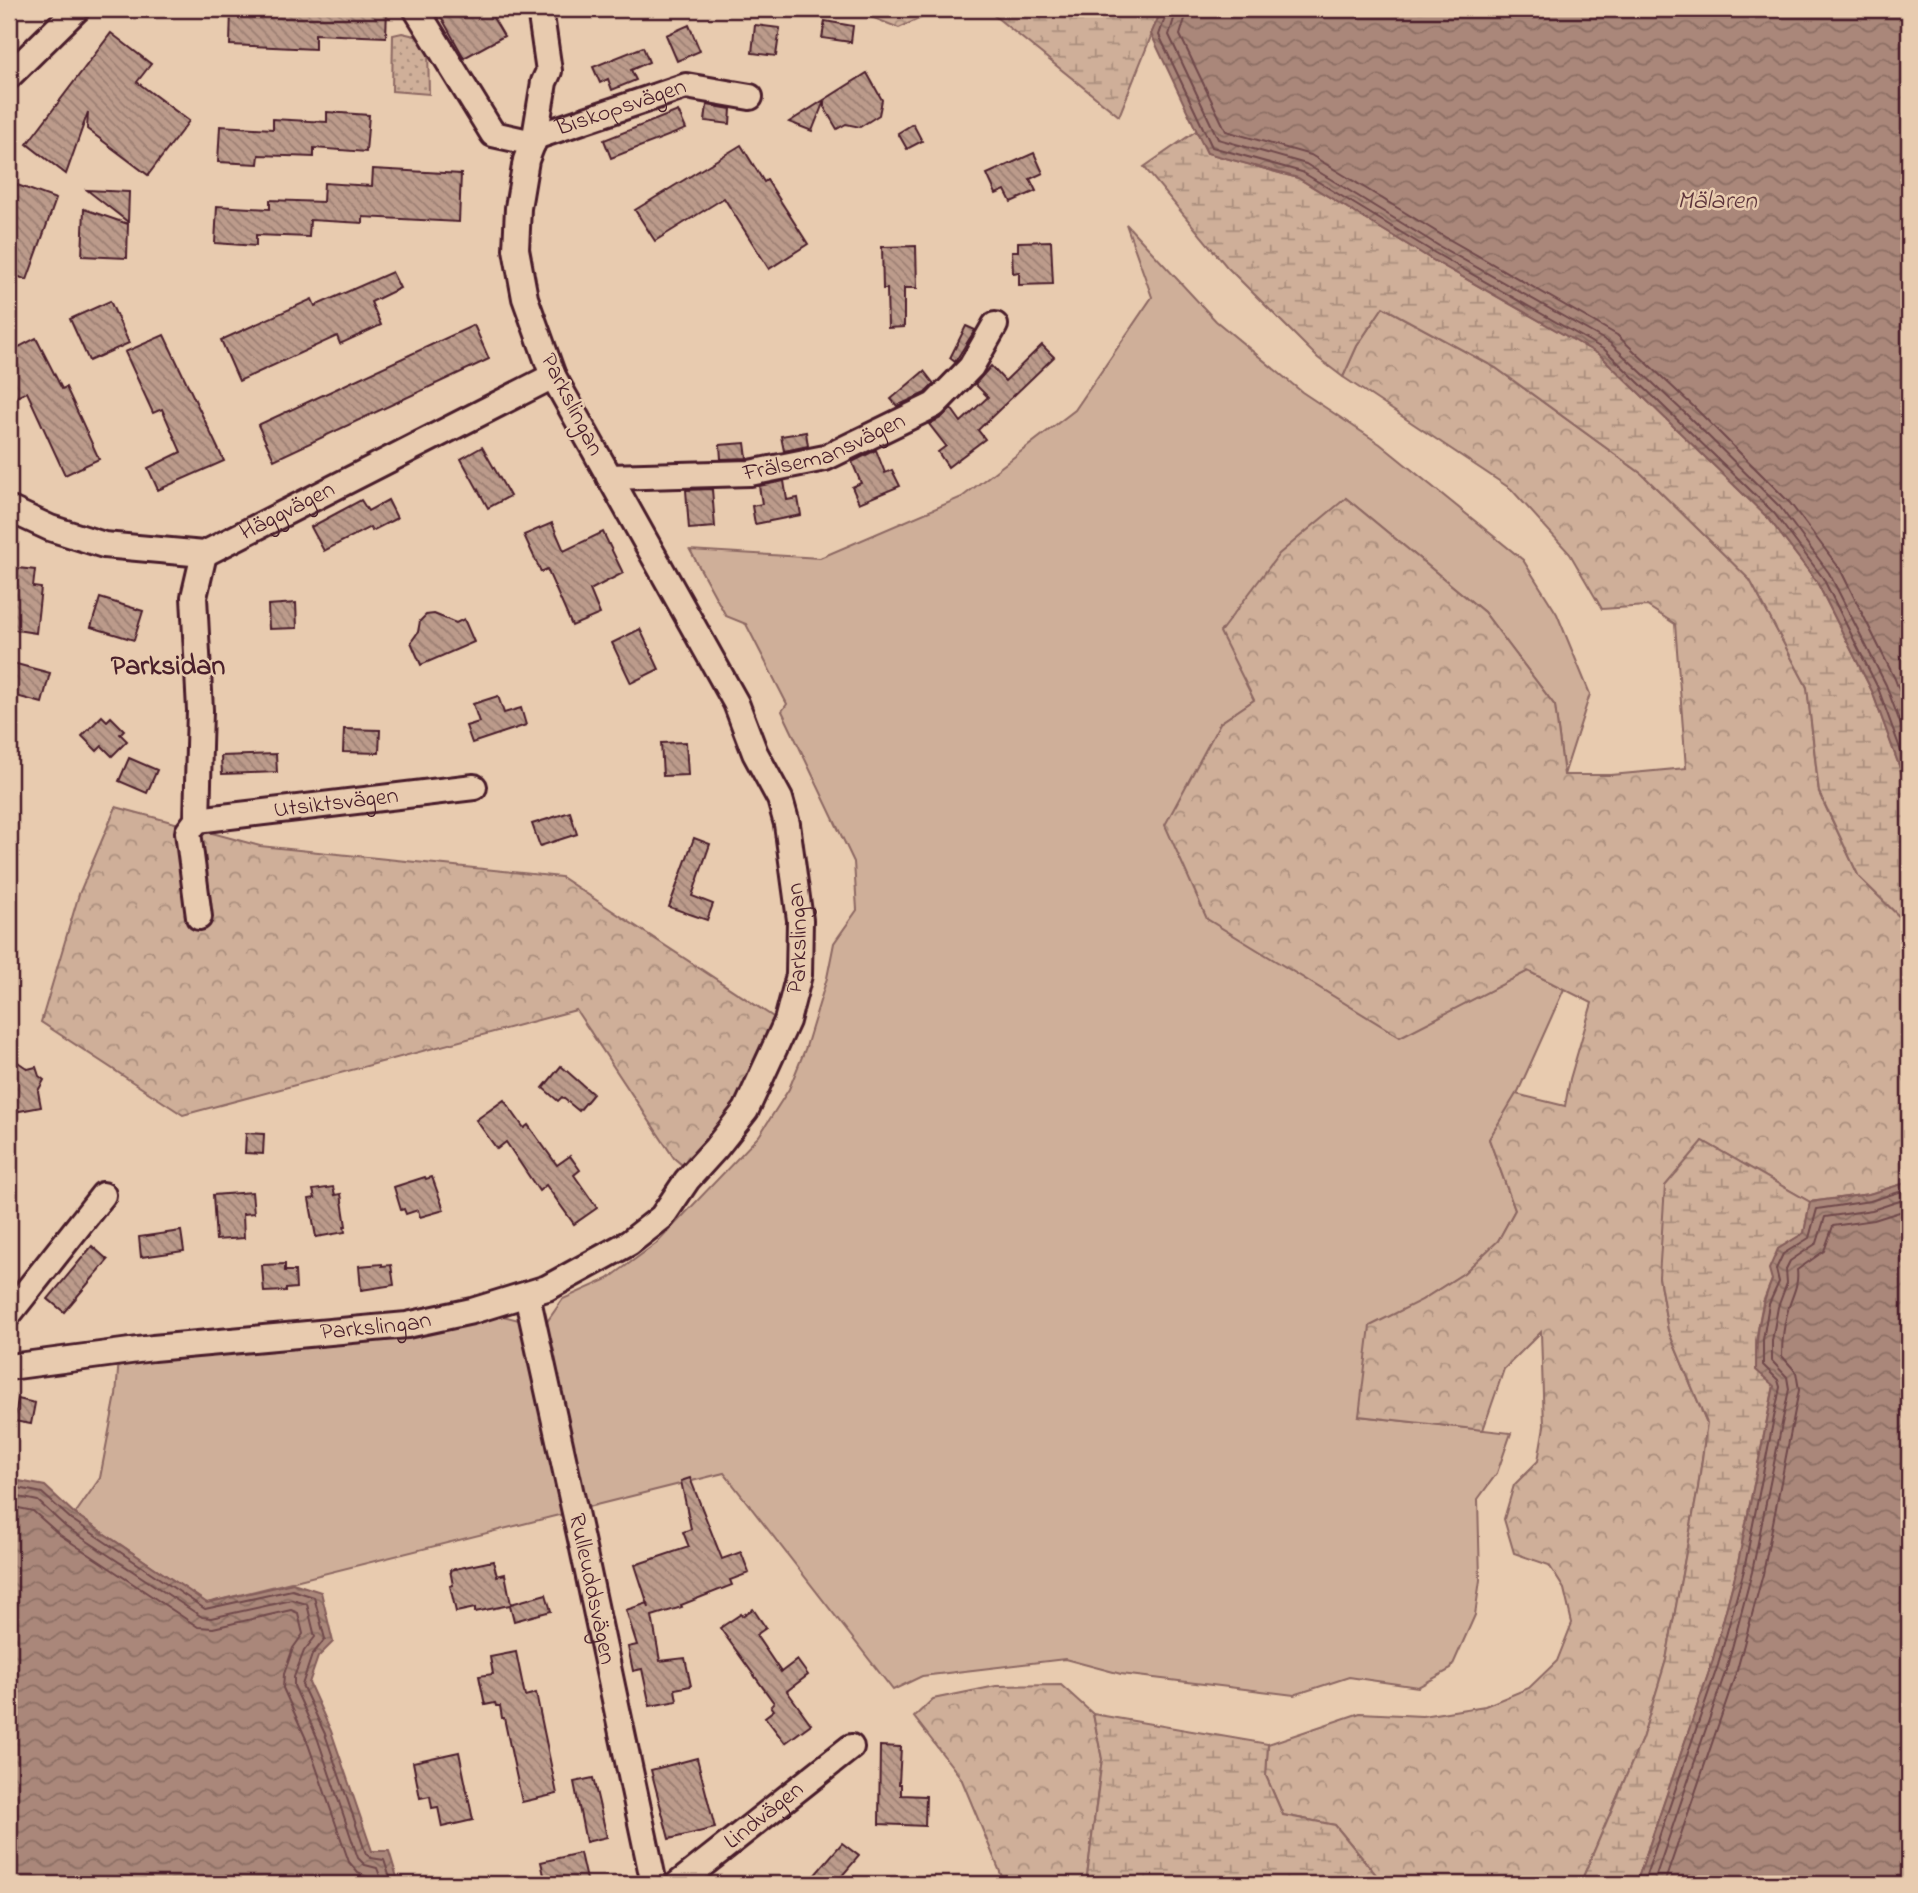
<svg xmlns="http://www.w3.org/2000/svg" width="1918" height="1893" font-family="'Indie Flower',sans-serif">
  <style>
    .green { fill: #cfaf99; stroke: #8c6762; stroke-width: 2 }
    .forest { fill: url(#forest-crowns); stroke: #8c6762; stroke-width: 2 }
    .wetland { fill: url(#wetland-marsh); stroke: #8c6762; stroke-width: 2 }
    .park { fill: url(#park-dots); stroke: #8c6762; stroke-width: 2 }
    .water { fill: url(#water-waves); stroke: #845d5a; stroke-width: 2 }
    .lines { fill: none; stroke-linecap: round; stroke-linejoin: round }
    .shore { stroke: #70494b; stroke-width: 2 }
    .building { fill: url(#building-back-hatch); stroke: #4a1f2b; stroke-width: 2 }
    .street-casing { stroke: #4a1f2b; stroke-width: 30 }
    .street { stroke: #e8cbaf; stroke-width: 24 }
    .labels { text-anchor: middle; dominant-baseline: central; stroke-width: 5; stroke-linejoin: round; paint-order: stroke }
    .street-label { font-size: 24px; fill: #4a1f2b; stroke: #e8cbaf }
    .water-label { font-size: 26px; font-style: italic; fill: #5d343b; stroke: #e8cbaf }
    .quarter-label { font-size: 28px; font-weight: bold; fill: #4a1f2b; stroke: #e8cbaf }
  </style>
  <defs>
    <pattern id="forest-crowns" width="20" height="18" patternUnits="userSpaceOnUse" patternTransform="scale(1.75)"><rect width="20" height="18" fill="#cfaf99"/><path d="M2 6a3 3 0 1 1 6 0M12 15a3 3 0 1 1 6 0" fill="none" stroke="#aa8e7d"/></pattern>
    <pattern id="wetland-marsh" width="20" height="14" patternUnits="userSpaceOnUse" patternTransform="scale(1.75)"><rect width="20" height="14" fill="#cfaf99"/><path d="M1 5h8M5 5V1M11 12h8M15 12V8" fill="none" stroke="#aa8e7d"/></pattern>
    <pattern id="park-dots" width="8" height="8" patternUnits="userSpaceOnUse" patternTransform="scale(1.75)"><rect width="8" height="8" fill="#cfaf99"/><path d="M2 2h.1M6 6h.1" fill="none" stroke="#aa8e7d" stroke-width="1.8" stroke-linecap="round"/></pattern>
    <pattern id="water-waves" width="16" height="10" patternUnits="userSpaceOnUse" patternTransform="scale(1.75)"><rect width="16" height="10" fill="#aa877a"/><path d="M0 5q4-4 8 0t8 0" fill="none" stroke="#8c6e64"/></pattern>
    <pattern id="building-back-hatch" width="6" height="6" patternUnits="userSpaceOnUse" patternTransform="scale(1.75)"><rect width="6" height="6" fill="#bc9b8b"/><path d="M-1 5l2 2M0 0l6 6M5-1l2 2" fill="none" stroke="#9b7e72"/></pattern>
  </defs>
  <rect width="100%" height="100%" fill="#e8cbaf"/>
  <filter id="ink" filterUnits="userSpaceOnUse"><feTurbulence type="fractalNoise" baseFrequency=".0143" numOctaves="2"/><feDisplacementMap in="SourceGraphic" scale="14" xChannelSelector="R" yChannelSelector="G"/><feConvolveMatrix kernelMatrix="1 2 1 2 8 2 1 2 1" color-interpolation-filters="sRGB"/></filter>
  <g filter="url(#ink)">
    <g class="green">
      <polygon points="1126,224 1216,321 1302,392 1380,444 1523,560 1557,614 1590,694 1564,775 1555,706 1484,612 1346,498 1254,700 1220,723 1400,1036 1528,971 1564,989 1517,1094 1489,1139 1515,1210 1498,1241 1464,1273 1422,1300 1359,1416 1511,1433 1497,1473 1478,1499 1480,1580 1475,1615 1451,1669 1418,1687 1349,1677 1294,1695 1121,1674 1065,1659 922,1676 893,1690 724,1473 584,1508 544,1326 563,1299 608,1279 657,1243 759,1136 789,1089 806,1047 827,978 834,943 857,910 854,862 782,711 787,704 746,624 726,616 690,550 820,558 962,497 1075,410 1152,297"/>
      <polygon points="487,1312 519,1320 529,1348 567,1513 207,1603 75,1514 100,1478 116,1395 119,1359"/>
    </g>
    <g class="forest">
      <polygon points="851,9 941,9 899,28"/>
      <polygon points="1383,307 1496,368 1642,474 1750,580 1807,687 1819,793 1859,877 1909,926 1909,1182 1869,1194 1810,1202 1703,1141 1659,1277 1668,1330 1707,1423 1698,1488 1666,1660 1642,1739 1580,1884 1387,1884 1377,1876 1335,1825 1283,1815 1266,1776 1268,1744 1360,1713 1422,1716 1485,1706 1529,1688 1557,1661 1572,1623 1564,1589 1549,1565 1514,1553 1504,1519 1514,1485 1538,1461 1544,1426 1541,1332 1504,1369 1483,1430 1359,1416 1370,1326 1422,1300 1464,1273 1498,1241 1515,1210 1489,1139 1516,1094 1565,1106 1570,1079 1592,1003 1528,971 1400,1037 1207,919 1165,825 1220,723 1254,700 1220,632 1279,554 1346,498 1484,612 1555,706 1564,775 1611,775 1686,768 1675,624 1647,606 1602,609 1570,554 1511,489 1343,377 1357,346"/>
      <polygon points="116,807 260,846 561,877 781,1022 743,1101 689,1171 674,1158 576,1010 183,1115 41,1022 79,894"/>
      <polygon points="1061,1685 1093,1714 1102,1759 1086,1884 1005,1884 961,1778 914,1717 933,1699 996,1686"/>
    </g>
    <g class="wetland">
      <polygon points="986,9 1162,9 1119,116"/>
      <polygon points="1196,131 1207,153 1298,178 1431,259 1600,355 1769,519 1817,582 1872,691 1909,793 1909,926 1859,877 1819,792 1807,687 1750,580 1642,474 1496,368 1383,307 1357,346 1343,377 1318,358 1227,267 1144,167"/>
      <polygon points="1703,1141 1810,1202 1804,1233 1778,1249 1772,1280 1763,1302 1756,1340 1756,1369 1774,1385 1737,1568 1712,1663 1636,1884 1580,1884 1642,1739 1666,1660 1698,1488 1707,1423 1668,1330 1659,1277 1665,1186"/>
      <polygon points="1093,1714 1268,1744 1266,1776 1283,1815 1335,1825 1377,1876 1387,1884 1086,1884 1102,1759"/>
    </g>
    <polygon class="park" points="402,33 419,37 428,49 429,94 392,91 393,35"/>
    <g class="water">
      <polygon points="1162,9 1909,9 1909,793 1872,691 1817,582 1769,519 1600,355 1431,259 1298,178 1207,153 1151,34"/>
      <path d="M1909 1182V1884H1636L1712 1663 1737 1568 1774 1386 1756 1370C1756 1338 1759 1310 1772 1280L1769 1269 1778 1249 1804 1233 1810 1202 1869 1194Z"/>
      <polygon points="9,1479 45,1486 75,1514 207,1603 293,1583 321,1592 333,1642 318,1657 309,1683 331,1731 372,1851 389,1851 399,1884 9,1884"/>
    </g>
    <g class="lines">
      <g class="shore">
        <polyline points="1168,9 1159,35 1212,147 1302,172 1435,253 1605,350 1774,513 1823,578 1878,688 1909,773"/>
        <polyline points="1177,9 1169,35 1218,139 1306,164 1439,246 1610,343 1687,415 1780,507 1829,573 1886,685 1909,747"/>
        <polyline points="1188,9 1180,35 1226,131 1311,155 1445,237 1617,335 1694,407 1790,503 1840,569 1895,679 1909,717"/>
        <polyline points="9,1486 42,1493 71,1519 205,1609 292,1590 314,1597 325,1639 312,1655 302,1685 325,1734 366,1854 371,1858 384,1860 392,1884"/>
        <polyline points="9,1495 38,1501 66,1527 202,1617 211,1618 292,1600 307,1604 315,1637 304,1651 294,1677 294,1686 317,1737 358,1858 365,1865 377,1868 383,1884"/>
        <polyline points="9,1506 33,1511 60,1535 198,1627 213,1628 291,1610 298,1613 303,1634 293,1648 284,1674 283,1688 307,1741 349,1862 358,1873 369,1878 372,1884"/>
        <polyline points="1643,1884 1718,1665 1744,1570 1780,1387 1778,1380 1763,1365 1763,1340 1769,1304 1779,1282 1776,1269 1783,1254 1809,1238 1817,1209 1870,1201 1909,1189"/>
        <polyline points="1653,1884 1727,1667 1752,1572 1789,1389 1787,1377 1772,1361 1772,1341 1778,1307 1787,1283 1786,1269 1790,1261 1817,1243 1825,1217 1872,1210 1909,1198"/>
        <path d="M1664 1884 1737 1670 1763 1574 1799 1390 1796 1372 1782 1356C1782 1341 1784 1324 1788 1310 1792 1295 1799 1286 1797 1270L1824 1251 1833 1226 1874 1220 1909 1209"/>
      </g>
    </g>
    <g class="building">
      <polygon points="231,9 387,9 386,37 315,34 315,49 230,45"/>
      <polygon points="451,9 488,9 504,36 464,58 440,15"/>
      <polygon points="825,21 853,26 851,42 822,38"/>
      <polygon points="689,25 700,51 677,61 666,35"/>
      <polygon points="755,25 780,28 776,56 752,53"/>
      <polygon points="111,33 151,64 137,82 189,121 148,175 87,129 88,112 66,174 27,144"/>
      <polygon points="643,47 649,62 631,70 636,80 612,90 608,79 600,83 593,67"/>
      <polygon points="867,73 882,100 879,115 860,127 846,124 837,129 824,107 824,101 812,131 789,122"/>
      <polygon points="707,105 731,109 730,124 705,121"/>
      <polygon points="678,111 686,129 611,158 604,140"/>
      <polygon points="327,112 369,115 366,152 314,148 314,157 259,155 258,164 218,162 220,126 273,129 273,119 327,122"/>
      <polygon points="913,124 922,141 907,149 898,133"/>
      <polygon points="741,145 764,182 767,180 808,244 769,269 724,198 655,241 635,210"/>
      <polygon points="1034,153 1043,173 1030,179 1036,191 1011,202 1005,190 996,194 987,174"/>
      <polygon points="373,169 461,174 459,222 363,217 363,223 310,220 309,237 256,235 256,246 215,243 217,206 270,209 270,200 323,202 324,183 372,186"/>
      <polygon points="9,182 56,199 27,280 9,273"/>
      <polygon points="87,190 129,192 128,222"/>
      <polygon points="84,209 128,224 127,258 82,256"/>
      <polygon points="1051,241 1053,284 1019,285 1019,272 1013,273 1012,251 1018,251 1018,242"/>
      <polygon points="916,246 917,288 904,288 904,327 888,328 887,289 883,289 882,247"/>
      <polygon points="392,272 400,288 371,302 381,325 340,344 337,336 239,381 221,340 312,299 315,306"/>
      <polygon points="110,301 129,343 89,361 70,319"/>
      <polygon points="474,325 489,359 274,460 258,425"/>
      <polygon points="966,326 975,330 955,362 950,358"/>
      <polygon points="164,335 224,461 158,490 148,468 181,452 162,409 153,413 125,352"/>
      <polygon points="36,338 62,389 66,387 99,459 65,475 27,392 14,398 9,388 9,352"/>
      <polygon points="1042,345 1054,357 978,430 985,439 948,467 938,452 946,446 929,424 941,418 951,408 961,422 988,397 975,384 991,366 1005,381"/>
      <polygon points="924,371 934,384 925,393 897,406 891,399"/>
      <polygon points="806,432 808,446 784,451 781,436"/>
      <polygon points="745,443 747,458 721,459 720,445"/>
      <polygon points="482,447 510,496 488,508 461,459"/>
      <polygon points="876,450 885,473 892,470 900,486 859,503 852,487 861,483 852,462"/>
      <polygon points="784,481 787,500 798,498 801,515 755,524 752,506 762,504 759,486"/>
      <polygon points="712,489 715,527 689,529 686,490"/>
      <polygon points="361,500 368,511 388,500 397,518 372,531 370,527 324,551 311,527"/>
      <polygon points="552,523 564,551 603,532 623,573 590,590 600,614 572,626 547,569 541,572 524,535"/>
      <polygon points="18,568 35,570 33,587 41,588 36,633 9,629 13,584 16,585"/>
      <polygon points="100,598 143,611 134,640 91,627"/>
      <polygon points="296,603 297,628 269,629 268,605"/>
      <polygon points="434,614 456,623 464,619 474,642 421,665 411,642 418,632 420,621 426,615"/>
      <polygon points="640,629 659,669 631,683 612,643"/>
      <polygon points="9,662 50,673 42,703 9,694"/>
      <polygon points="498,696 504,713 521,708 526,725 472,743 466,726 479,722 473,704"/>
      <polygon points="102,716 107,721 111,717 124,730 120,734 127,741 112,756 102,746 97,751 82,736"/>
      <polygon points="344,729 380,730 379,753 343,752"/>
      <polygon points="686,742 688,775 663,776 661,743"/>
      <polygon points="276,754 277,772 222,774 221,756"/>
      <polygon points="129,758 157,770 147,793 119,781"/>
      <polygon points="570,812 577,834 540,846 532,824"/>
      <polygon points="694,838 710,844 692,896 713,904 707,920 669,907"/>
      <polygon points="9,1056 28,1069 36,1067 39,1076 44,1080 38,1091 41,1107 14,1112 9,1094"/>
      <polygon points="561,1066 593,1094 579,1111 562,1097 558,1101 543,1088"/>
      <polygon points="504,1100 524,1128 528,1125 557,1165 570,1156 580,1170 574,1175 597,1208 574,1224 546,1185 539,1191 506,1142 497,1149 476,1120"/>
      <polygon points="246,1133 264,1134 263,1154 245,1153"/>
      <polygon points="425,1177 426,1179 432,1177 444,1210 420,1217 418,1210 406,1214 404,1209 401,1210 394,1187"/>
      <polygon points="333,1187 335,1195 341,1194 346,1226 344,1226 345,1232 316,1237 309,1199 315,1198 313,1190"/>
      <polygon points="252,1192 254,1213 243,1214 244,1238 216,1240 213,1195"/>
      <polygon points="181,1231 184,1251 141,1257 139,1237"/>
      <polygon points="92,1246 108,1260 64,1312 48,1299"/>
      <polygon points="285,1264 285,1271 295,1271 296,1288 286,1289 286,1291 264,1292 262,1265"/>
      <polygon points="382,1264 382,1266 391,1265 394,1285 361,1290 359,1266"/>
      <polygon points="18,1399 35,1403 31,1424 14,1421"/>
      <polygon points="690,1478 722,1559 741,1552 749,1573 730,1580 732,1585 681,1605 682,1607 652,1616 660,1661 685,1658 691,1686 675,1689 677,1701 650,1706 642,1669 633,1671 628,1647 637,1645 626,1610 648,1603 649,1608 635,1565 689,1547 683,1532 691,1529 681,1481"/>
      <polygon points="493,1561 497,1576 505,1574 511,1604 546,1594 551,1611 514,1621 510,1605 475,1612 475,1608 456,1612 450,1586 453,1585 450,1570"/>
      <polygon points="753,1609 766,1628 756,1635 781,1672 797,1660 808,1675 787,1691 811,1724 785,1743 765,1717 774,1710 771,1706 774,1703 720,1628 741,1614 742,1616"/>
      <polygon points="516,1652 525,1696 536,1693 557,1794 522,1802 504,1718 502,1718 500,1706 496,1706 495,1703 485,1705 479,1676 493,1674 490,1657"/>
      <polygon points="880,1746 901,1747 899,1784 901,1784 901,1795 926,1796 925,1826 879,1824"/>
      <polygon points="459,1752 473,1820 442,1827 438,1807 432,1808 430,1796 420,1798 413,1762"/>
      <polygon points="697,1758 715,1828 669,1839 651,1770"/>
      <polygon points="593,1778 607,1837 586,1842 574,1782"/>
      <polygon points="842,1843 859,1856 835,1884 807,1884"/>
      <polygon points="580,1853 587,1884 546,1884 541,1862"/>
    </g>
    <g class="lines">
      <g class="street-casing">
        <g id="street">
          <polyline points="416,9 493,134 533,143"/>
          <polyline points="9,76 77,9"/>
          <path id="s1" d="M535 137 686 86 750 97"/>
          <path id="s2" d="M609 477 750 473 825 458 934 405 971 367 995 325"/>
          <path id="s3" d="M9 509 50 528 104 545 204 554 553 376"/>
          <path id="s4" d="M197 820 474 787"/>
          <polyline points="199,917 188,832 197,820 200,710 194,597 204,554"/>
          <path id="s5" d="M527 1295 582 1544 654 1884"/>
          <polyline points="9,1314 103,1195"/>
          <path id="s6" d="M9 1367 153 1348 407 1325 472 1311 547 1288 629 1243 662 1217 687 1180 716 1148 746 1110 787 1021 799 975 800 920 787 824 780 799 755 753 736 703 553 376 525 298 516 249 518 208 526 160 535 137 544 82 549 71 540 9"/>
          <path id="s7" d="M678 1884 851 1747"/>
        </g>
      </g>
      <use href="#street" class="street"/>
    </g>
  </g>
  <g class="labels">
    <g class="street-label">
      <text stroke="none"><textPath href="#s1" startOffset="91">Biskopsvägen</textPath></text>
      <text transform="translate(571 405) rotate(63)">Parkslingan</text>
      <text stroke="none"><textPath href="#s2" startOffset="220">Frälsemansvägen</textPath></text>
      <text stroke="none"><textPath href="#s3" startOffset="296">Häggvägen</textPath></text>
      <text stroke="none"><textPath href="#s4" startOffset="140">Utsiktsvägen</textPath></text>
      <text stroke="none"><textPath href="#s6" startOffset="999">Parkslingan</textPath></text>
      <text stroke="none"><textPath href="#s6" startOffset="369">Parkslingan</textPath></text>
      <text stroke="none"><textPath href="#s5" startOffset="301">Rulleuddsvägen</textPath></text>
      <text stroke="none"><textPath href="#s7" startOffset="110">Lindvägen</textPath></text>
    </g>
    <g class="water-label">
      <text x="1717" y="202">Mälaren</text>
    </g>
    <g class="quarter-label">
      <text x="168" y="667">Parksidan</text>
    </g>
  </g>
  <rect width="1918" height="1893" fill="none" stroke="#e8cbaf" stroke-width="35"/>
  <rect x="18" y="18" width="1883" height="1858" fill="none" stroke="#4a1f2b" stroke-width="2.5" filter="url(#ink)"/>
</svg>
